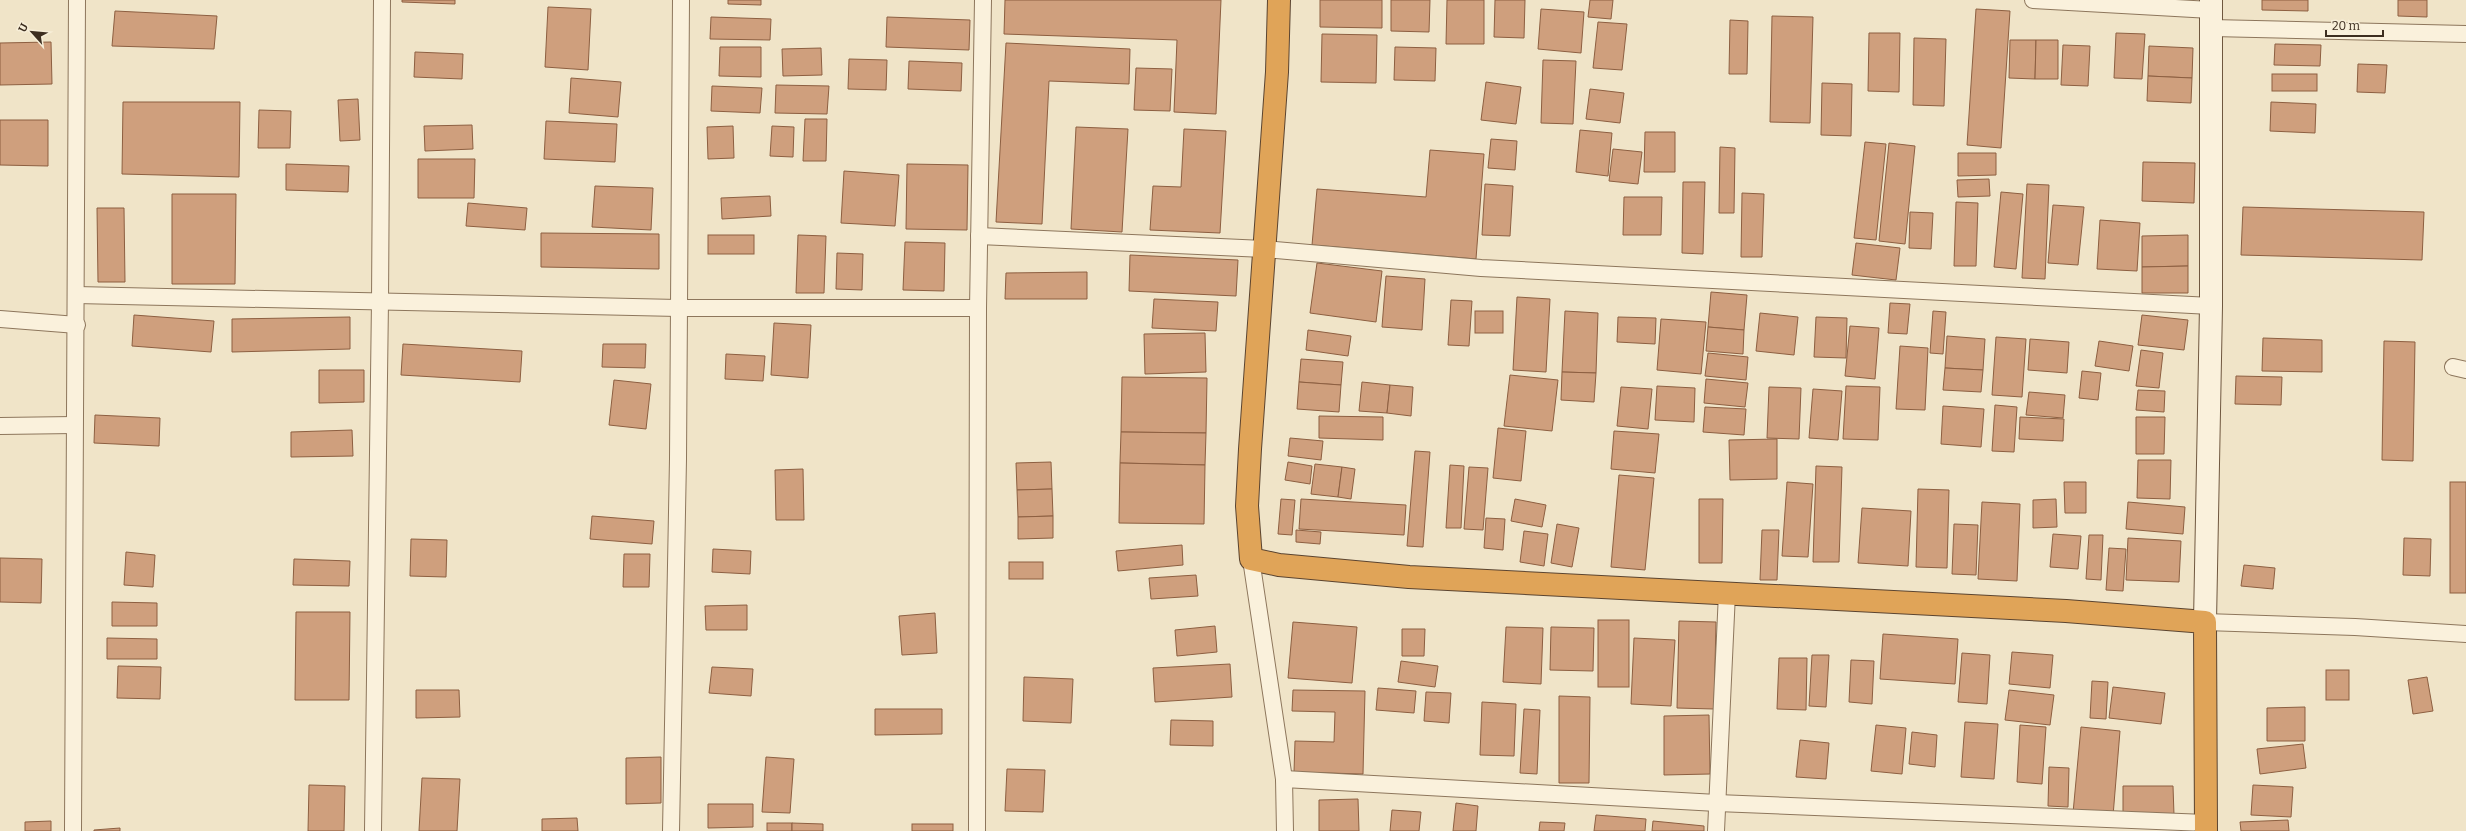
<svg xmlns="http://www.w3.org/2000/svg" width="2466" height="831" font-family="Bitter,serif">
  <style>
    .building { fill: #cf9f7d; stroke: #8d5f41 }
    .lines { fill: none; stroke-linecap: round; stroke-linejoin: round }
    .street-casing { stroke: #8d765c; stroke-width: 18 }
    .secondary-casing { stroke: #6f573f; stroke-width: 24 }
    .highway-casing { stroke: #5b4430; stroke-width: 24 }
    .street { stroke: #faf1dc; stroke-width: 16 }
    .secondary { stroke: #faf1dc; stroke-width: 22 }
    .highway { stroke: #e0a458; stroke-width: 22 }
  </style>
  <rect width="100%" height="100%" fill="#f0e4c8"/>
  <g class="building">
    <polygon points="402,0 455,0 455,4 402,2"/>
    <polygon points="728,0 761,0 761,5 728,4"/>
    <polygon points="1005,0 1221,0 1216,114 1174,112 1177,40 1004,34"/>
    <polygon points="1320,0 1382,0 1382,28 1320,27"/>
    <polygon points="1391,0 1430,0 1429,32 1391,31"/>
    <polygon points="1447,0 1484,0 1484,44 1446,44"/>
    <polygon points="1495,0 1525,0 1524,38 1494,37"/>
    <polygon points="1590,0 1613,0 1611,19 1588,17"/>
    <polygon points="2262,0 2308,0 2308,11 2262,10"/>
    <polygon points="2398,0 2427,0 2427,17 2398,16"/>
    <polygon points="548,7 591,9 588,70 545,67"/>
    <polygon points="1541,9 1584,12 1581,53 1538,49"/>
    <polygon points="1976,9 2010,11 2001,148 1967,145"/>
    <polygon points="115,11 217,16 214,49 112,46"/>
    <polygon points="1772,16 1813,17 1810,123 1770,122"/>
    <polygon points="711,17 771,19 770,40 710,39"/>
    <polygon points="887,17 970,20 969,50 886,47"/>
    <polygon points="1730,20 1748,21 1747,74 1729,74"/>
    <polygon points="1598,22 1627,24 1622,70 1593,68"/>
    <polygon points="1869,33 1900,33 1899,92 1868,91"/>
    <polygon points="2116,33 2145,34 2142,79 2114,78"/>
    <polygon points="1322,34 1377,35 1376,83 1321,82"/>
    <polygon points="1914,38 1946,39 1944,106 1913,105"/>
    <polygon points="2010,40 2036,40 2035,79 2009,78"/>
    <polygon points="2036,40 2058,40 2058,79 2035,79"/>
    <polygon points="51,42 52,84 0,85 0,43"/>
    <polygon points="1006,43 1130,49 1129,84 1049,81 1042,224 996,222"/>
    <polygon points="2275,44 2321,45 2320,66 2274,65"/>
    <polygon points="2063,45 2090,46 2088,86 2061,85"/>
    <polygon points="2149,46 2193,48 2192,78 2148,76"/>
    <polygon points="720,47 761,47 761,77 719,76"/>
    <polygon points="1395,47 1436,48 1435,81 1394,80"/>
    <polygon points="821,48 822,75 783,76 782,49"/>
    <polygon points="415,52 463,54 462,79 414,77"/>
    <polygon points="849,59 887,60 886,90 848,89"/>
    <polygon points="1543,60 1576,61 1573,124 1541,123"/>
    <polygon points="909,61 962,63 961,91 908,89"/>
    <polygon points="2358,64 2387,65 2385,93 2357,92"/>
    <polygon points="1136,68 1172,69 1170,111 1134,110"/>
    <rect x="2272" y="74" width="45" height="17"/>
    <polygon points="2148,76 2192,78 2191,103 2147,101"/>
    <polygon points="571,78 621,82 618,117 569,113"/>
    <polygon points="1486,82 1521,87 1516,124 1481,120"/>
    <polygon points="1822,83 1852,84 1851,136 1821,135"/>
    <polygon points="776,85 829,86 827,114 775,113"/>
    <polygon points="712,86 762,88 760,113 711,111"/>
    <polygon points="1590,89 1624,93 1620,123 1586,119"/>
    <polygon points="358,99 360,140 340,141 338,100"/>
    <polygon points="123,102 240,102 239,177 122,174"/>
    <polygon points="2271,102 2316,104 2315,133 2270,131"/>
    <polygon points="259,110 291,111 290,148 258,148"/>
    <polygon points="805,119 827,119 826,161 803,161"/>
    <polygon points="0,120 48,120 48,166 0,165"/>
    <polygon points="546,121 617,124 615,162 544,159"/>
    <polygon points="472,125 473,149 425,151 424,126"/>
    <polygon points="733,126 734,158 708,159 707,127"/>
    <polygon points="772,126 794,127 793,157 770,156"/>
    <polygon points="1076,127 1128,129 1122,232 1071,229"/>
    <polygon points="1184,129 1226,131 1220,233 1150,230 1153,186 1181,187"/>
    <polygon points="1580,130 1612,133 1608,176 1576,172"/>
    <polygon points="1645,132 1675,132 1675,172 1644,172"/>
    <polygon points="1491,139 1517,141 1515,170 1488,168"/>
    <polygon points="1865,142 1886,144 1876,240 1854,238"/>
    <polygon points="1889,143 1915,146 1905,244 1879,241"/>
    <polygon points="1720,147 1735,148 1734,213 1719,213"/>
    <polygon points="1613,149 1642,152 1638,184 1609,181"/>
    <polygon points="1430,150 1484,154 1476,259 1312,245 1317,189 1426,197"/>
    <polygon points="1958,153 1996,153 1996,175 1958,176"/>
    <polygon points="418,159 475,159 474,198 418,198"/>
    <polygon points="2143,162 2195,163 2194,203 2142,201"/>
    <polygon points="286,164 349,166 348,192 286,190"/>
    <polygon points="907,164 968,165 967,230 906,229"/>
    <polygon points="844,171 899,175 895,226 841,223"/>
    <polygon points="1989,179 1990,196 1958,197 1957,180"/>
    <polygon points="1683,182 1705,182 1703,254 1682,253"/>
    <polygon points="1485,184 1513,186 1510,236 1482,235"/>
    <polygon points="2027,184 2049,185 2045,279 2022,278"/>
    <polygon points="595,186 653,188 651,230 592,227"/>
    <polygon points="2001,192 2023,194 2016,269 1994,267"/>
    <polygon points="1742,193 1764,194 1762,257 1741,257"/>
    <polygon points="172,194 236,194 235,284 172,284"/>
    <polygon points="770,196 771,216 722,219 721,198"/>
    <polygon points="1624,197 1662,197 1661,235 1623,235"/>
    <polygon points="1956,202 1978,203 1976,266 1954,266"/>
    <polygon points="468,203 527,208 525,230 466,226"/>
    <polygon points="2053,205 2084,207 2078,265 2048,263"/>
    <polygon points="2243,207 2424,212 2422,260 2241,255"/>
    <polygon points="97,208 124,208 125,282 98,282"/>
    <polygon points="1910,212 1933,213 1931,249 1909,248"/>
    <polygon points="2100,220 2140,223 2137,271 2097,269"/>
    <polygon points="541,233 659,234 659,269 541,267"/>
    <rect x="708" y="235" width="46" height="19"/>
    <polygon points="798,235 826,236 824,293 796,293"/>
    <polygon points="2188,235 2188,266 2142,267 2142,236"/>
    <polygon points="905,242 945,243 944,291 903,290"/>
    <polygon points="1856,243 1900,248 1896,280 1852,275"/>
    <polygon points="837,253 863,254 862,290 836,289"/>
    <polygon points="1130,255 1238,260 1236,296 1129,291"/>
    <polygon points="1317,263 1382,271 1376,322 1310,313"/>
    <polygon points="2188,266 2188,293 2142,293 2142,267"/>
    <polygon points="1087,272 1087,299 1005,299 1006,273"/>
    <polygon points="1386,276 1425,279 1422,330 1382,327"/>
    <polygon points="1711,292 1747,295 1744,330 1708,327"/>
    <polygon points="1517,297 1550,299 1546,372 1513,370"/>
    <polygon points="1154,299 1218,302 1216,331 1152,328"/>
    <polygon points="1451,300 1472,301 1469,346 1448,345"/>
    <polygon points="1890,303 1910,304 1907,334 1888,333"/>
    <rect x="1475" y="311" width="28" height="22"/>
    <polygon points="1565,311 1598,313 1596,373 1562,372"/>
    <polygon points="1933,311 1946,312 1943,354 1930,353"/>
    <polygon points="1760,313 1798,317 1794,355 1756,351"/>
    <polygon points="134,315 214,321 211,352 132,346"/>
    <polygon points="2142,315 2188,320 2184,350 2138,345"/>
    <polygon points="350,317 350,349 232,352 232,319"/>
    <polygon points="1618,317 1656,318 1655,344 1617,342"/>
    <polygon points="1816,317 1847,318 1846,358 1814,357"/>
    <polygon points="1661,319 1706,322 1701,374 1657,370"/>
    <polygon points="774,323 811,325 808,378 771,375"/>
    <polygon points="1850,326 1879,328 1875,379 1845,376"/>
    <polygon points="1708,327 1744,330 1743,354 1706,351"/>
    <polygon points="1308,330 1351,336 1348,356 1306,350"/>
    <polygon points="1205,333 1206,372 1145,374 1144,334"/>
    <polygon points="1947,336 1985,339 1983,370 1945,368"/>
    <polygon points="1996,337 2026,339 2022,397 1992,395"/>
    <polygon points="2263,338 2322,340 2322,372 2262,371"/>
    <polygon points="2030,339 2069,342 2067,373 2028,370"/>
    <polygon points="2099,341 2133,346 2129,371 2095,366"/>
    <polygon points="2384,341 2415,342 2413,461 2382,460"/>
    <polygon points="403,344 522,351 520,382 401,375"/>
    <polygon points="603,344 646,344 645,368 602,367"/>
    <polygon points="1900,346 1928,348 1925,410 1896,409"/>
    <polygon points="2141,350 2163,353 2159,388 2136,386"/>
    <polygon points="1708,353 1748,357 1746,380 1705,376"/>
    <polygon points="726,354 765,356 763,381 725,379"/>
    <polygon points="1301,359 1343,362 1341,385 1299,382"/>
    <polygon points="1945,368 1983,370 1981,392 1943,390"/>
    <polygon points="319,370 364,370 364,402 319,403"/>
    <polygon points="2082,371 2101,373 2098,400 2079,398"/>
    <polygon points="1562,372 1596,373 1594,402 1561,400"/>
    <polygon points="1510,375 1558,380 1552,431 1504,426"/>
    <polygon points="2236,376 2282,377 2281,405 2235,404"/>
    <polygon points="1122,377 1207,378 1206,433 1121,432"/>
    <polygon points="1706,379 1748,383 1745,407 1704,403"/>
    <polygon points="614,380 651,384 646,429 609,425"/>
    <polygon points="1299,382 1341,385 1339,412 1297,409"/>
    <polygon points="1362,382 1390,385 1387,413 1359,411"/>
    <polygon points="1390,385 1413,387 1411,416 1387,413"/>
    <polygon points="1657,386 1695,388 1694,422 1655,420"/>
    <polygon points="1846,386 1880,387 1878,440 1843,439"/>
    <polygon points="1621,387 1652,389 1648,429 1617,426"/>
    <polygon points="1769,387 1801,388 1799,439 1767,438"/>
    <polygon points="1813,389 1842,391 1838,440 1809,438"/>
    <polygon points="2138,390 2165,391 2164,412 2136,410"/>
    <polygon points="2029,392 2065,395 2063,418 2026,415"/>
    <polygon points="1995,405 2017,407 2014,452 1992,451"/>
    <polygon points="1943,406 1984,409 1981,447 1941,444"/>
    <polygon points="1705,407 1746,409 1744,435 1703,432"/>
    <polygon points="95,415 160,418 159,446 94,443"/>
    <polygon points="1319,416 1383,417 1383,440 1319,438"/>
    <polygon points="2020,417 2064,419 2063,441 2019,439"/>
    <polygon points="2136,417 2165,417 2164,454 2136,454"/>
    <polygon points="1498,428 1526,431 1521,481 1493,478"/>
    <polygon points="352,430 353,456 291,457 291,432"/>
    <polygon points="1614,431 1659,434 1655,473 1611,469"/>
    <polygon points="1121,432 1206,433 1205,465 1120,463"/>
    <polygon points="1290,438 1323,441 1321,460 1288,456"/>
    <polygon points="1777,439 1777,479 1730,480 1729,440"/>
    <polygon points="1415,451 1430,452 1423,547 1407,546"/>
    <polygon points="2138,460 2171,460 2170,499 2137,498"/>
    <polygon points="1051,462 1052,489 1017,490 1016,463"/>
    <polygon points="1288,462 1312,466 1310,484 1285,480"/>
    <polygon points="1120,463 1205,465 1204,524 1119,523"/>
    <polygon points="1315,464 1342,467 1338,497 1311,494"/>
    <polygon points="1450,465 1464,466 1461,528 1446,528"/>
    <polygon points="1816,466 1842,467 1839,562 1813,562"/>
    <polygon points="1342,467 1355,469 1351,499 1338,497"/>
    <polygon points="1469,467 1488,468 1483,530 1464,529"/>
    <polygon points="803,469 804,520 776,520 775,470"/>
    <polygon points="1619,475 1654,478 1645,570 1611,567"/>
    <polygon points="1787,482 1813,484 1808,557 1782,556"/>
    <polygon points="2064,482 2086,482 2086,513 2065,513"/>
    <rect x="2450" y="482" width="16" height="111"/>
    <polygon points="1052,489 1053,516 1018,517 1017,490"/>
    <polygon points="1918,489 1949,490 1947,568 1916,567"/>
    <polygon points="1281,499 1295,500 1292,535 1278,534"/>
    <polygon points="1301,499 1406,505 1404,535 1299,529"/>
    <polygon points="1515,499 1546,505 1542,527 1511,521"/>
    <polygon points="1699,499 1723,499 1722,563 1699,563"/>
    <polygon points="2056,499 2057,527 2033,528 2033,500"/>
    <polygon points="1982,502 2020,504 2017,581 1978,579"/>
    <polygon points="2128,502 2185,507 2183,534 2126,529"/>
    <polygon points="1862,508 1911,511 1908,566 1858,563"/>
    <polygon points="592,516 654,521 652,544 590,539"/>
    <polygon points="1053,516 1053,538 1018,539 1018,517"/>
    <polygon points="1486,518 1505,519 1503,550 1484,548"/>
    <polygon points="1557,524 1579,528 1572,567 1551,563"/>
    <polygon points="1954,524 1978,525 1976,575 1952,574"/>
    <polygon points="1296,530 1321,532 1320,544 1296,542"/>
    <polygon points="1762,530 1779,530 1777,580 1760,580"/>
    <polygon points="1524,531 1548,534 1544,566 1520,562"/>
    <polygon points="2053,534 2081,536 2078,569 2050,567"/>
    <polygon points="2089,535 2103,535 2101,580 2086,579"/>
    <polygon points="2128,538 2181,541 2179,582 2126,580"/>
    <polygon points="2404,538 2431,539 2430,576 2403,575"/>
    <polygon points="411,539 447,540 446,577 410,576"/>
    <polygon points="1182,545 1183,565 1118,571 1116,551"/>
    <polygon points="2109,548 2126,549 2123,591 2106,590"/>
    <polygon points="713,549 751,551 750,574 712,572"/>
    <polygon points="126,552 155,555 153,587 124,585"/>
    <polygon points="624,554 650,554 649,587 623,587"/>
    <polygon points="0,558 42,559 41,603 0,602"/>
    <polygon points="294,559 350,561 349,586 293,585"/>
    <rect x="1009" y="562" width="34" height="17"/>
    <polygon points="2244,565 2275,568 2273,589 2241,586"/>
    <polygon points="1196,575 1198,596 1151,599 1149,578"/>
    <polygon points="112,602 157,603 157,626 112,626"/>
    <polygon points="747,605 747,630 706,630 705,606"/>
    <polygon points="296,612 350,612 349,700 295,700"/>
    <polygon points="935,613 937,653 902,655 899,616"/>
    <rect x="1598" y="620" width="31" height="67"/>
    <polygon points="1679,621 1716,622 1714,709 1677,708"/>
    <polygon points="1293,622 1357,627 1352,683 1288,678"/>
    <polygon points="1215,626 1217,652 1177,656 1175,630"/>
    <polygon points="1506,627 1543,628 1541,684 1503,682"/>
    <polygon points="1551,627 1594,628 1593,671 1550,670"/>
    <polygon points="1402,629 1425,629 1424,656 1402,656"/>
    <polygon points="1883,634 1958,639 1955,684 1880,679"/>
    <polygon points="107,638 157,639 157,659 107,659"/>
    <polygon points="1634,638 1675,640 1671,706 1631,704"/>
    <polygon points="2012,652 2053,655 2050,688 2009,684"/>
    <polygon points="1962,653 1990,655 1987,704 1958,702"/>
    <polygon points="1812,655 1829,655 1826,707 1809,706"/>
    <polygon points="1779,658 1807,658 1806,710 1777,709"/>
    <polygon points="1851,660 1874,661 1872,704 1849,702"/>
    <polygon points="1401,661 1438,666 1435,687 1398,682"/>
    <polygon points="1230,664 1232,697 1155,702 1153,668"/>
    <polygon points="118,666 161,667 160,699 117,698"/>
    <polygon points="712,667 753,669 751,696 709,693"/>
    <rect x="2326" y="670" width="23" height="30"/>
    <polygon points="1024,677 1073,679 1071,723 1023,721"/>
    <polygon points="2427,677 2433,711 2413,714 2408,680"/>
    <polygon points="2092,681 2108,682 2106,719 2090,718"/>
    <polygon points="2113,687 2165,693 2161,724 2109,718"/>
    <polygon points="1378,688 1416,691 1414,713 1376,710"/>
    <polygon points="416,690 459,690 460,717 416,718"/>
    <polygon points="1293,690 1365,691 1363,774 1294,772 1295,741 1334,742 1335,712 1292,711"/>
    <polygon points="2009,690 2054,695 2050,725 2005,720"/>
    <polygon points="1426,692 1451,693 1449,723 1424,721"/>
    <polygon points="1559,696 1590,697 1589,783 1559,783"/>
    <polygon points="1482,702 1516,704 1514,756 1480,755"/>
    <polygon points="2305,707 2305,741 2267,741 2267,708"/>
    <polygon points="875,709 942,709 942,734 875,735"/>
    <polygon points="1524,709 1540,710 1537,774 1520,773"/>
    <polygon points="1709,715 1710,774 1664,775 1664,716"/>
    <polygon points="1171,720 1213,721 1213,746 1170,745"/>
    <polygon points="1965,722 1998,724 1994,779 1961,777"/>
    <polygon points="1876,725 1906,728 1902,774 1871,771"/>
    <polygon points="2020,725 2046,727 2042,784 2017,782"/>
    <polygon points="2081,727 2120,731 2113,816 2073,813"/>
    <polygon points="1912,732 1937,735 1935,767 1909,764"/>
    <polygon points="1800,740 1829,743 1826,779 1796,777"/>
    <polygon points="2303,744 2306,768 2260,774 2257,749"/>
    <polygon points="661,757 661,803 626,804 626,758"/>
    <polygon points="766,757 794,759 790,813 762,812"/>
    <polygon points="2049,767 2069,768 2068,807 2048,806"/>
    <polygon points="1007,769 1045,770 1043,812 1005,811"/>
    <polygon points="422,778 460,779 457,831 419,831"/>
    <polygon points="309,785 345,786 344,831 308,831"/>
    <polygon points="2253,785 2293,787 2291,817 2251,815"/>
    <polygon points="2123,786 2173,786 2174,815 2123,815"/>
    <polygon points="1358,799 1359,831 1319,831 1319,800"/>
    <polygon points="1456,803 1478,806 1476,831 1453,831"/>
    <polygon points="708,804 753,804 753,827 708,828"/>
    <polygon points="1392,810 1421,812 1419,831 1390,831"/>
    <polygon points="1596,815 1646,819 1645,831 1594,831"/>
    <polygon points="577,818 578,831 542,831 542,819"/>
    <polygon points="2288,820 2289,831 2241,831 2240,822"/>
    <polygon points="51,821 51,831 25,831 25,822"/>
    <polygon points="1653,821 1704,826 1704,831 1652,831"/>
    <polygon points="1540,822 1565,823 1564,831 1539,831"/>
    <rect x="767" y="823" width="25" height="8"/>
    <polygon points="792,823 823,824 823,831 792,831"/>
    <rect x="912" y="824" width="41" height="7"/>
    <polygon points="120,828 120,831 94,831 94,830"/>
  </g>
  <g class="lines">
    <g class="street-casing">
      <g id="street">
        <polyline points="2033,0 2211,10"/>
        <polyline points="2212,28 2466,34"/>
        <polyline points="979,236 1264,249 1481,268 2211,306"/>
        <polyline points="76,295 678,308 978,308"/>
        <polyline points="0,319 77,325"/>
        <polyline points="2453,367 2466,370"/>
        <polyline points="0,426 74,425"/>
        <polyline points="1251,559 1284,779 1285,831"/>
        <polyline points="2205,622 2355,627 2466,634"/>
        <polyline points="1284,779 1717,803 2206,823"/>
        <polyline points="73,831 77,0"/>
        <polyline points="373,831 380,301 382,0"/>
        <polyline points="671,831 678,459 681,0"/>
        <polyline points="977,831 978,308 983,0"/>
        <polyline points="1716,831 1727,593"/>
      </g>
    </g>
    <g class="secondary-casing">
      <polyline id="secondary" points="2205,622 2211,306 2211,0"/>
    </g>
    <g class="highway-casing">
      <polyline id="highway" points="1279,0 1277,72 1250,449 1247,506 1251,559 1279,565 1409,577 2066,611 2205,622 2206,831"/>
    </g>
    <use href="#street" class="street"/>
    <use href="#secondary" class="secondary"/>
    <use href="#highway" class="highway"/>
  </g>
  <g transform="translate(32 32) rotate(297)" stroke="#f7eed8" stroke-width="3" paint-order="stroke">
  <path d="M0-3L7 15L0 10L-7 15Z" fill="#3d2e20"/>
  <text y="-6" font-size="11" font-weight="bold" text-anchor="middle" fill="#3d2e20">U</text>
  </g>
  <path d="M2326 30v6h57v-6" fill="none" stroke="#3d2e20" stroke-width="2"/>
  <text x="2332" y="30" font-size="12" fill="#3d2e20" stroke="#f7eed8" stroke-width="3" paint-order="stroke">20 m</text>
</svg>
